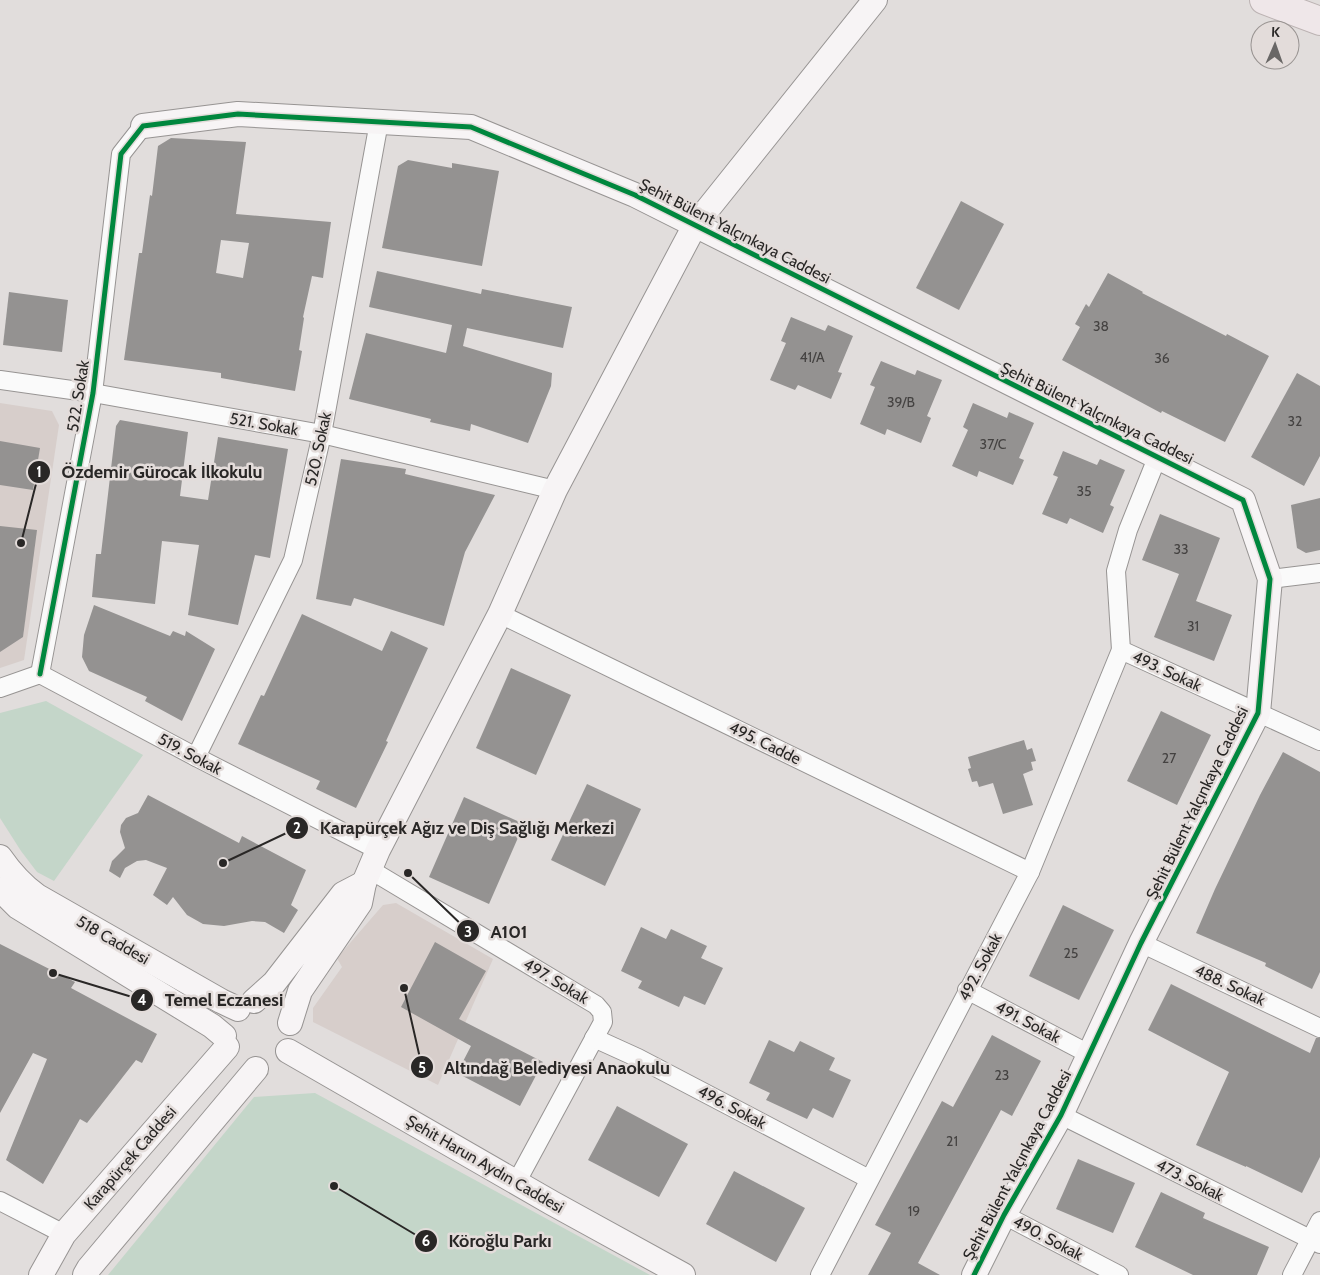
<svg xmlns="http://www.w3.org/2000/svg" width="1320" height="1275" font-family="Cabin,sans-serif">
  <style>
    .built { fill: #d7cecb }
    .green { fill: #c4d6c9 }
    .building { fill: #949291; fill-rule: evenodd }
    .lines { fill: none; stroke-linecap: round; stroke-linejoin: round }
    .street-casing { stroke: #979493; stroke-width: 20 }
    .secondary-casing { stroke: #979493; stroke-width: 26 }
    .highway-casing { stroke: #bcb3b3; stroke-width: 30 }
    .street { stroke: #fafafa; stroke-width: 18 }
    .secondary { stroke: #f7f4f5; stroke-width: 24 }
    .highway { stroke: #efe7e9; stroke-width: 28 }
    .cycleway-casing { stroke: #e3dcda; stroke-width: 8 }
    .cycleway { stroke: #00873e; stroke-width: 5 }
    .labels { text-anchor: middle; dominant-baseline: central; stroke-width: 5; stroke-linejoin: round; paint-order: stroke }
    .number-label { font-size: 14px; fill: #444241 }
    .street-label { font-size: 16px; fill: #292726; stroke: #e3dcda }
    .leader { fill: none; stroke: #292726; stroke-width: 2 }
    .callout-dot { fill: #292726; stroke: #e3dcda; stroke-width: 2 }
    .mark-label { font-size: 15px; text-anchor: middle; font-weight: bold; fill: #fff }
    .callout-label { font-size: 18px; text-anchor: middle; font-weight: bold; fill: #292726; stroke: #e3dcda; stroke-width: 5; stroke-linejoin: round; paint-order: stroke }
  </style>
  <rect width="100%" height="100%" fill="#e1dddc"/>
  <g class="built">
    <polygon points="0,403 52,411 59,425 24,660 0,668"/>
    <polygon points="396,903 493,959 438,1085 313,1022 313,1008 342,967 337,958 383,905"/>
  </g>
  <g class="green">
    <polygon points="46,701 143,755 54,881 37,872 21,851 0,818 0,713"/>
    <polygon points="315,1093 650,1275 108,1275 254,1097"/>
  </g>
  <g class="building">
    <path d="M171 138 246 142 236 214 331 222 323 278 312 276 303 317 304 318 299 350 302 351 295 391 221 378V373L124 360 139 253H142L150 195 152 196 158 146ZM221 240 249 243 243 278 216 273Z"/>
    <polygon points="408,160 452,168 452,163 499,171 482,266 382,248 398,166"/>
    <polygon points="961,201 1004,224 959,310 916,288"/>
    <polygon points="377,271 481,294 482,289 572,307 563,348 467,328 463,346 552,373 551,386 528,443 471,424 470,431 430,422 431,419 349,399 366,333 446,353 452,325 369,307"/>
    <polygon points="1108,273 1143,292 1142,293 1226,336 1227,334 1269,356 1225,442 1162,411 1161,413 1062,360 1080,327 1075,324 1086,304 1089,307"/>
    <polygon points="9,292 68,300 62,352 3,345"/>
    <polygon points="791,317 825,331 828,325 853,336 838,372 842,373 831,399 798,385 795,390 770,380 786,343 781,341"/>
    <polygon points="881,361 915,375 917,370 942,380 927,416 931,418 921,443 887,429 885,435 860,424 875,387 870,385"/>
    <polygon points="1297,373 1320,386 1320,456 1304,486 1251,457"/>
    <polygon points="973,403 1007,418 1009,412 1034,423 1019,458 1024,460 1013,485 979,471 977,477 952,466 968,430 963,427"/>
    <polygon points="120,420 188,432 180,496 208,500 218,437 288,449 270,558 255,555 238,625 188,615 199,545 162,541 155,604 92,597 96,554 101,554 116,426"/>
    <polygon points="0,441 40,448 33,490 0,485"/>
    <polygon points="1063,451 1097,465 1100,459 1125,470 1110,505 1114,507 1103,533 1070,518 1067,524 1042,514 1058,477 1053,475"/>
    <polygon points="341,459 406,469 405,474 495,495 465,552 444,626 354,598 351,606 316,599"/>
    <polygon points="1320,498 1320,550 1306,553 1297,548 1291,505"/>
    <polygon points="1160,514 1220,538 1196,601 1232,615 1214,661 1154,637 1179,574 1142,560"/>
    <polygon points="0,526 37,530 23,637 0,652"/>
    <polygon points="94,605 170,636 173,631 185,636 186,631 215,649 182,721 145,701 147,697 89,671 82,657 84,635"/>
    <polygon points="302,614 382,651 391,631 428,648 386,741 388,742 356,808 316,789 320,781 238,744 261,695 264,696"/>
    <polygon points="511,668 571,695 536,775 476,748"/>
    <polygon points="1161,711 1211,735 1177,805 1127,781"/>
    <polygon points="1024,740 1027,750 1032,748 1036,761 1031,762 1033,770 1023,774 1033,805 1003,814 993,783 979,787 977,781 972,782 968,769 971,768 968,757"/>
    <polygon points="1283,752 1320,772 1320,972 1312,989 1265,966 1266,963 1196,933 1215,889 1260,795"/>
    <polygon points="587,784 641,809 605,886 551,860"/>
    <polygon points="148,795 239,843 242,836 306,870 291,905 298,910 284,933 265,922 252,921 224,926 203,924 187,915 173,897 167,905 153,895 167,868 146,860 137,861 125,868 120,878 109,871 112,861 125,848 120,832 121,825 126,818 138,813"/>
    <polygon points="464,797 524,824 489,904 429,877"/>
    <polygon points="1063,905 1114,930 1079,1000 1029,976"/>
    <polygon points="641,927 666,939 671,929 707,946 701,958 723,968 705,1005 684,996 679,1007 638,988 642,981 621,971"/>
    <polygon points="435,942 486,971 459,1019 543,1062 520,1106 457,1073 471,1046 401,1007"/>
    <polygon points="0,944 75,982 71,988 157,1034 142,1063 136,1060 87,1123 80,1119 43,1184 6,1160 47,1059 33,1053 0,1113"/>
    <polygon points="1171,984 1310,1053 1316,1038 1320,1038 1320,1157 1302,1193 1246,1166 1246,1167 1196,1145 1229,1072 1148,1030"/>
    <polygon points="992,1035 1041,1061 1012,1116 1001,1110 918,1263 940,1275 868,1275 891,1233 875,1225 942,1101 953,1107"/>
    <polygon points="769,1040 794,1052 800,1041 835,1058 829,1070 851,1080 833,1118 813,1108 807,1119 766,1100 770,1093 749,1083"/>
    <polygon points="617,1106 688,1144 659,1197 588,1160"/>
    <polygon points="1078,1159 1135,1183 1113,1233 1056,1209"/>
    <polygon points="734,1171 805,1208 776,1262 706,1224"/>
    <polygon points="1161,1192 1205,1213 1203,1218 1269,1247 1257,1275 1193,1275 1135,1247"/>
  </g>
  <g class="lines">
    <g class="street-casing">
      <g id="street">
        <polyline points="0,380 93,393 322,434 555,490"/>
        <polyline points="1157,458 1128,530 1116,571 1121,650 1320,741"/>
        <polyline points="1270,579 1320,573"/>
        <polyline points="500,614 1030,872"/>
        <polyline points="40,674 93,393 121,154 143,126"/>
        <polyline points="0,688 40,674 196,757 378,850"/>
        <polyline points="196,757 293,560 322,434 379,122"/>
        <polyline points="369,869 596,1005 602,1012 603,1022 516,1183"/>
        <polyline points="1141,943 1320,1028"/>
        <polyline points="967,990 1089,1054"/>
        <polyline points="594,1038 638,1058 869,1179"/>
        <polyline points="1061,1115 1320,1244"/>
        <polyline points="0,1201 64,1234"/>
        <polyline points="1004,1215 1119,1275"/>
        <polyline points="820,1275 1030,872 1121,650"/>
        <polyline points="1292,1275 1320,1221"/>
      </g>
    </g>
    <g class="secondary-casing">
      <g id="secondary">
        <polyline points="143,126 238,114 471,127 635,195 1243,500 1270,579 1258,713 1141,943 1061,1115 1004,1215 974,1275"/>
        <path d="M0 857C11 873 22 885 37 896L221 1001 238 1009"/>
        <polyline points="364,883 378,850 500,614 555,490 695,225 875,0"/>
        <polyline points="0,889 18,907 212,1026 224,1036"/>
        <polyline points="254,1001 274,983 343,894 364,883 360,903 300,991 290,1023"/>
        <polyline points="288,1051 552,1203 683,1275"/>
        <polyline points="41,1275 64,1234 227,1047"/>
        <polyline points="85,1275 89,1268 256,1069"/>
      </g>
    </g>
    <g class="highway-casing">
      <polyline id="highway" points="1264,0 1320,21"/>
    </g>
    <use href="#street" class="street"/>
    <use href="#secondary" class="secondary"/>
    <use href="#highway" class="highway"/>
    <g class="cycleway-casing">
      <polyline id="cycleway" points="40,674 93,393 121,154 143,126 238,114 471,127 635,195 1243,500 1270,579 1258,713 1141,943 1061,1115 1004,1215 974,1275"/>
    </g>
    <use href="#cycleway" class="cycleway"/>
  </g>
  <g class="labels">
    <g class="number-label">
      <text x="1101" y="326">38</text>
      <text x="812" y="357">41/A</text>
      <text x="1162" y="358">36</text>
      <text x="901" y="402">39/B</text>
      <text x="1295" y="421">32</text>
      <text x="993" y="444">37/C</text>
      <text x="1084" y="491">35</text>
      <text x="1181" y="549">33</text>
      <text x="1193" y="626">31</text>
      <text x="1169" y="758">27</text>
      <text x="1071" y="953">25</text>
      <text x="1002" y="1075">23</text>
      <text x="952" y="1141">21</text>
      <text x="914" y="1211">19</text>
    </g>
    <g class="street-label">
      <text transform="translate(735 231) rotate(27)">Şehit Bülent Yalçınkaya Caddesi</text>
      <text transform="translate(78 396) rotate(-81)">522. Sokak</text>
      <text transform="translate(1097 413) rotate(26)">Şehit Bülent Yalçınkaya Caddesi</text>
      <text transform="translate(264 424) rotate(10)">521. Sokak</text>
      <text transform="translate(318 449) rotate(-78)">520. Sokak</text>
      <text transform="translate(1167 671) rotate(25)">493. Sokak</text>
      <text transform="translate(765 743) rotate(26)">495. Cadde</text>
      <text transform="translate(190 754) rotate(28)">519. Sokak</text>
      <text transform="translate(1197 803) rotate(-64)">Şehit Bülent Yalçınkaya Caddesi</text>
      <text transform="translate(113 940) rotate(30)">518 Caddesi</text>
      <text transform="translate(980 967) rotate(-62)">492. Sokak</text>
      <text transform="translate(556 981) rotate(31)">497. Sokak</text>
      <text transform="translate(1230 985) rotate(25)">488. Sokak</text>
      <text transform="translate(1028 1022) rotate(28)">491. Sokak</text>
      <text transform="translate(732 1107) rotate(28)">496. Sokak</text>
      <text transform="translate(130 1158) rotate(-49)">Karapürçek Caddesi</text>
      <text transform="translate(485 1164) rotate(30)">Şehit Harun Aydın Caddesi</text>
      <text transform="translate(1017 1165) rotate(-62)">Şehit Bülent Yalçınkaya Caddesi</text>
      <text transform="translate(1190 1180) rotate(27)">473. Sokak</text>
      <text transform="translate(1048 1238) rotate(28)">490. Sokak</text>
    </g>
  </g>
  <path class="leader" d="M21 543L39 472M223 863L297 828M408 873L468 931M53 973L142 1000M404 988L422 1067M334 1186L426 1241"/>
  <g class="callout-dot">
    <circle cx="21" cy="543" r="5"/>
    <circle cx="223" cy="863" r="5"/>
    <circle cx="408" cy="873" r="5"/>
    <circle cx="53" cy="973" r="5"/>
    <circle cx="404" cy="988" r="5"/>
    <circle cx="334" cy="1186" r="5"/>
    <circle cx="39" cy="472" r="12"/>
    <circle cx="297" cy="828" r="12"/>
    <circle cx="468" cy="931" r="12"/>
    <circle cx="142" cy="1000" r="12"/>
    <circle cx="422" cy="1067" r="12"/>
    <circle cx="426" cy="1241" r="12"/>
  </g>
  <g class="mark-label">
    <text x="39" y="477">1</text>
    <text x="297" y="833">2</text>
    <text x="468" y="937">3</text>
    <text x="142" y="1005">4</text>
    <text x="422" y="1073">5</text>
    <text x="426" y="1246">6</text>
  </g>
  <g class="callout-label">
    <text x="162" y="478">Özdemir Gürocak İlkokulu</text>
    <text x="467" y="834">Karapürçek Ağız ve Diş Sağlığı Merkezi</text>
    <text x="509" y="938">A101</text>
    <text x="224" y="1006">Temel Eczanesi</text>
    <text x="557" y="1074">Altındağ Belediyesi Anaokulu</text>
    <text x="500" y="1247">Köroğlu Parkı</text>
  </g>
  <g transform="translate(1275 45) rotate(2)"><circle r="24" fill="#e3dcda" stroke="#999492"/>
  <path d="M0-4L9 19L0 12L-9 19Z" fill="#696766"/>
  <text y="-8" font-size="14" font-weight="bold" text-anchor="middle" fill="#292726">K</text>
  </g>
</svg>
